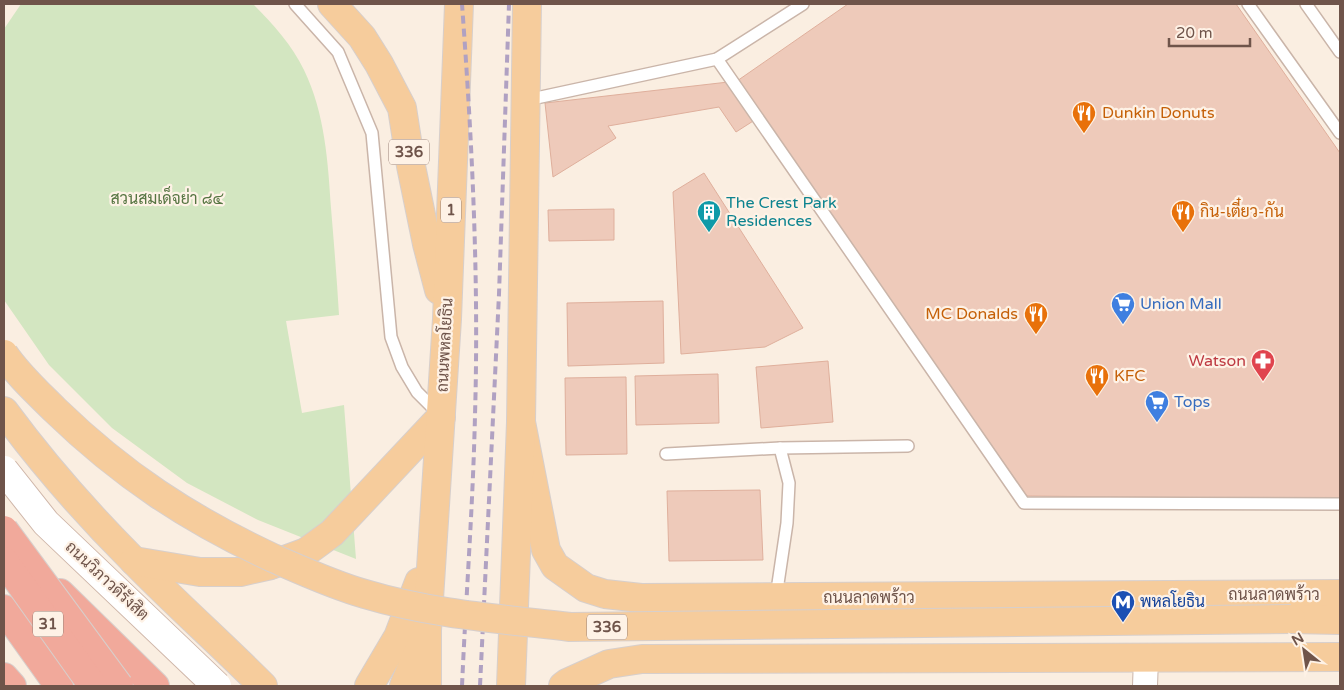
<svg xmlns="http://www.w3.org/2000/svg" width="1344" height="690" font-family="'Varela Round',Sarabun,sans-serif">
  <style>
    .green { fill: #d3e6c1 }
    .building { fill: #eecaba; stroke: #dfaf9c }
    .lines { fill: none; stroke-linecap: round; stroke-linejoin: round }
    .lane-casing { stroke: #cab5a9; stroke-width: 14 }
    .street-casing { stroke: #cab5a9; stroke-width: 26 }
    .primary-casing { stroke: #d7cfcc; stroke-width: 30 }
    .highway-casing { stroke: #d7cfcc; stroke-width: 30 }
    .lane { stroke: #fff; stroke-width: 11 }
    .street { stroke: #fff; stroke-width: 24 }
    .primary { stroke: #f6cc9c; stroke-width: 28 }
    .highway { stroke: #f1a99b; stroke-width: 28 }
    .rail { stroke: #b0a1c2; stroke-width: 4; stroke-dasharray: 8 5; stroke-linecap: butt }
    .secondary-bridge-casing { stroke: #cfb6a9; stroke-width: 30; stroke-linecap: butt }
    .primary-bridge-casing { stroke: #d7cfcc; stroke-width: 30; stroke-linecap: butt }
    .highway-bridge-casing { stroke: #d7cfcc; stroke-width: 30; stroke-linecap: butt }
    .secondary-bridge { stroke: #fff; stroke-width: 28 }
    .primary-bridge { stroke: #f6cc9c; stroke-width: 28 }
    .highway-bridge { stroke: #f1a99b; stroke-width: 28 }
    .labels { text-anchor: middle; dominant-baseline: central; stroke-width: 4.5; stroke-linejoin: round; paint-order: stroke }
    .shield { fill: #fef2e6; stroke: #9a8379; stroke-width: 1 }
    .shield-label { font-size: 15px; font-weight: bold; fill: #6f544a }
    .food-label { font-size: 16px; fill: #c56008; stroke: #fef2e6; text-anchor: start }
    .park-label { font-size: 16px; fill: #567542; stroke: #fef2e6 }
    .culture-label { font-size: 16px; fill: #0d838f; stroke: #fef2e6; text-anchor: start }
    .shop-label { font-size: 16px; fill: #366cbe; stroke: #fef2e6; text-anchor: start }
    .street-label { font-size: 16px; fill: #6f544a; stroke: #fef2e6 }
    .health-label { font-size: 16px; fill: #be3a42; stroke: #fef2e6; text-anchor: end }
    .transit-label { font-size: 16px; fill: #164399; stroke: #fef2e6; text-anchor: start }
  </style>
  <rect width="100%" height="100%" fill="#faeee1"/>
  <path class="green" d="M21 4H253C273 24 292 45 304 70 325 113 328 162 331 208 334 244 337 280 339 315L286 321 302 413 344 405 356 559 258 520 187 483 112 428 49 365 4 300V29Z"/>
  <g class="building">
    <polygon points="848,4 1236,4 1340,153 1340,499 1027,496 737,81"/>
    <polygon points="737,81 761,116 736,132 719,107 608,126 616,138 553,177 545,103"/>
    <polygon points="704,173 803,328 765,347 681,354 673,192"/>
    <polygon points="614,209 614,240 549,241 548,210"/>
    <polygon points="663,301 664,363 568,366 567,303"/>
    <polygon points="828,361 833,422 761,428 756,367"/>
    <polygon points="718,374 719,423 636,425 635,376"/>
    <polygon points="626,377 627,454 566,455 565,378"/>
    <polygon points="760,490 763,560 669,561 667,491"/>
  </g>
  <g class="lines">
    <g class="lane-casing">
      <g id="lane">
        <polyline points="295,4 338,52 372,133 391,337 402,367 417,392 438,413"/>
        <polyline points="1248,4 1340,133"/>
        <polyline points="1306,4 1340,52"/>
        <polyline points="717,59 1024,503 1340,504"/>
        <polyline points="527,100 717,59 803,4"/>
        <polyline points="666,454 780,448 908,446"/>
        <polyline points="776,597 787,523 789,483 780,448"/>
      </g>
    </g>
    <g class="street-casing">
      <polyline id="street" points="1145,686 1146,658"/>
    </g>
    <g class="primary-casing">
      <g id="primary">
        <polyline points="332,4 362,37 379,64 402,108 411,166 427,244 439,290"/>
        <path d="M4 411C43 464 87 514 134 561 176 604 221 644 263 686"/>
        <polyline points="521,422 546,550 555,566 586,588 605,594 641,598 1340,594"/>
        <polyline points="134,561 200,572 240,572 271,565 306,552 332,533 441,417"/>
        <polyline points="1291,619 1340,620"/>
        <polyline points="369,686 398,637 419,582"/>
        <polyline points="404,686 423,641"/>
        <polyline points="427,686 427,630 447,319 459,4"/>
        <polyline points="511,686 521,422 527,4"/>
        <polyline points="563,686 567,683 609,664 642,659 1340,657"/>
      </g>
    </g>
    <g class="highway-casing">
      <g id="highway">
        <polyline points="60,593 155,686"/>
        <polyline points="4,609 59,686"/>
        <polyline points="4,677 12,686"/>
      </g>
    </g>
    <use href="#lane" class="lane"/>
    <use href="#street" class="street"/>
    <use href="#primary" class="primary"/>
    <use href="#highway" class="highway"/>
    <g class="rail">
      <path d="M462 686C466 596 473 505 475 415 479 277 472 141 462 4"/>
      <polyline points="480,686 499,294 509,4"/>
    </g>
    <g class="secondary-bridge-casing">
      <polyline id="secondary-bridge" points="4,470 46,523 217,686"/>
    </g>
    <g class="primary-bridge-casing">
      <path id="primary-bridge" d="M4 354C18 375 37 392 55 410 122 475 189 519 273 558 303 571 333 585 365 594 431 614 502 619 570 627L1291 619"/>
    </g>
    <g class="highway-bridge-casing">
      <g id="highway-bridge">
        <polyline points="4,530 119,686"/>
        <polyline points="4,561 93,686"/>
      </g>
    </g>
    <use href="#secondary-bridge" class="secondary-bridge"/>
    <use href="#primary-bridge" class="primary-bridge"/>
    <use href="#highway-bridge" class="highway-bridge"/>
  </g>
  <defs>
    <g id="restaurant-pin" transform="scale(1.25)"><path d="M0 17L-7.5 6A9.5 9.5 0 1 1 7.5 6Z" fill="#e8710a" stroke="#fef2e6"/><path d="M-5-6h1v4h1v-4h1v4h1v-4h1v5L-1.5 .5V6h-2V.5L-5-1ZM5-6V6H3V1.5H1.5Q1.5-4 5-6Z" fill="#fff"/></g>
    <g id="building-pin" transform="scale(1.25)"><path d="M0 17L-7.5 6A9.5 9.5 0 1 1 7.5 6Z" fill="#0f9aa8" stroke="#fef2e6"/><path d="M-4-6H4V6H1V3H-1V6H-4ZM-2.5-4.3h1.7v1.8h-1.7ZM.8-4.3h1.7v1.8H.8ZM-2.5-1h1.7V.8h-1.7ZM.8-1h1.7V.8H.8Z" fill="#fff"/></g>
    <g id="supermarket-pin" transform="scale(1.25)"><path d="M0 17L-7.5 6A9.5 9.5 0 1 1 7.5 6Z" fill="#3f7fe0" stroke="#fef2e6"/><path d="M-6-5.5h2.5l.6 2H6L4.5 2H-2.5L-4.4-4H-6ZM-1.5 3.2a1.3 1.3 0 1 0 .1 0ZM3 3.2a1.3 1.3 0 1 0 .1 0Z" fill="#fff"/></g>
    <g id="pharmacy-pin" transform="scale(1.25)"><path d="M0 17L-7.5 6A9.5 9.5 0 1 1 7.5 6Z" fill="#e0444e" stroke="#fef2e6"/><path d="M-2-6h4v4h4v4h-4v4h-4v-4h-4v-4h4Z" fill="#fff"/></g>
    <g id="metro-pin" transform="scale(1.25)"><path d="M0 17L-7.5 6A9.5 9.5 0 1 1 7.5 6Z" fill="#1a4fb4" stroke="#fef2e6"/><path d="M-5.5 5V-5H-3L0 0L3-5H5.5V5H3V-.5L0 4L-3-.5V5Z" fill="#fff"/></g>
  </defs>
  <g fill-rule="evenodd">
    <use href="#restaurant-pin" x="1084" y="113"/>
    <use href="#building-pin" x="709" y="212"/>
    <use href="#restaurant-pin" x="1183" y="212"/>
    <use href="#supermarket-pin" x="1123" y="304"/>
    <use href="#restaurant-pin" x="1036" y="314"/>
    <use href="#pharmacy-pin" x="1263" y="361"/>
    <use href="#restaurant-pin" x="1097" y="376"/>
    <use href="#supermarket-pin" x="1157" y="402"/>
    <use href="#metro-pin" x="1123" y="602"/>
  </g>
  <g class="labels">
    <g class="shield">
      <rect x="389" y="139.5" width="40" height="25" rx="4"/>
      <rect x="441" y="197.5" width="20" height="25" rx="4"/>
      <rect x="33" y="611.5" width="30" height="25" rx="4"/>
      <rect x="587" y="614.5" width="40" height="25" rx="4"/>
    </g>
    <g class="shield-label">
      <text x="409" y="152">336</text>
      <text x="451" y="210">1</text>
      <text x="48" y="624">31</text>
      <text x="607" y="627">336</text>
    </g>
    <g class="food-label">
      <text x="1102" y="113">Dunkin Donuts</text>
      <text x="1200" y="212">กิน-เตี๋ยว-กัน</text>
      <text x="1018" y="314" text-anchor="end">MC Donalds</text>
      <text x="1114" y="376">KFC</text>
    </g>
    <g class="park-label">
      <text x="167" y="199">สวนสมเด็จย่า ๘๔</text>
    </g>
    <g class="culture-label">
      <text x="726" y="203">The Crest Park<tspan x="726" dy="18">Residences</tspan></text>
    </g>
    <g class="shop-label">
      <text x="1140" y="304">Union Mall</text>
      <text x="1174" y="402">Tops</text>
    </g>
    <g class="street-label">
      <text transform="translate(445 345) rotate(-87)">ถนนพหลโยธิน</text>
      <text transform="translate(107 581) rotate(43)">ถนนวิภาวดีรังสิต</text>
      <text x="1274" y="595">ถนนลาดพร้าว</text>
      <text x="869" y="598">ถนนลาดพร้าว</text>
    </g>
    <g class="health-label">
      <text x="1246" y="361">Watson</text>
    </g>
    <g class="transit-label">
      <text x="1140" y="602">พหลโยธิน</text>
    </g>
  </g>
  <rect width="1344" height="690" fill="none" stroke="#6f544a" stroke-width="10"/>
  <g transform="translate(1304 650) rotate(330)" stroke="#fef2e6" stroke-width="4" paint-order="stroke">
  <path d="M0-4L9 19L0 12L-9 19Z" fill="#6f544a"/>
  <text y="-8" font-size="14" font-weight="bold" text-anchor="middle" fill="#6f544a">N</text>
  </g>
  <path d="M1169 38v8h81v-8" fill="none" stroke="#6f544a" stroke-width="2.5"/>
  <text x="1176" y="38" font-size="15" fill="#6f544a" stroke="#fef2e6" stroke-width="4" paint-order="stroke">20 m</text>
</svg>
